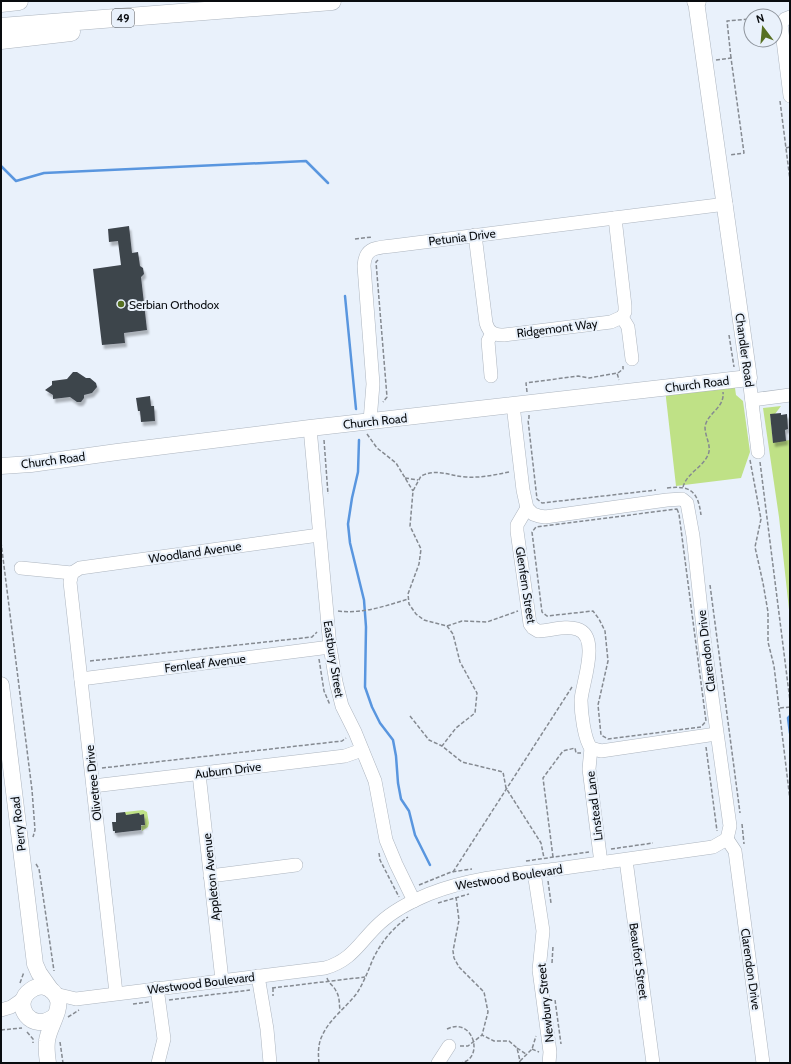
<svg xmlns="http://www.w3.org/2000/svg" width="791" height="1064" font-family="Cabin,sans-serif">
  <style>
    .green { fill: #bfe186 }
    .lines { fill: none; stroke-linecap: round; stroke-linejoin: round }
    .stream { stroke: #5996df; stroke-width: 2.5 }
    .building { fill: #3e444c; filter: url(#shadow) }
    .minor-casing { stroke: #adb5bf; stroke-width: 14 }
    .major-casing { stroke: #adb5bf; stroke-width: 17 }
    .highway-casing { stroke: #adb5bf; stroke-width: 19 }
    .path { stroke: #858a91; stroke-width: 1.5; stroke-dasharray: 4 2; stroke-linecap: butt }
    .minor { stroke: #fff; stroke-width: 13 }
    .major { stroke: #fff; stroke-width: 16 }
    .highway { stroke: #fff; stroke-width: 18 }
    .poi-dot { fill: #577022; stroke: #e9f1fb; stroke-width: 1.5 }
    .labels { text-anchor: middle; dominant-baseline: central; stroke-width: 4; stroke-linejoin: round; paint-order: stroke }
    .shield { fill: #e9f1fb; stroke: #4c5156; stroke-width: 1 }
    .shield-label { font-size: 11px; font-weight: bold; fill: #090c0f }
    .street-label { font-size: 12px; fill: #090c0f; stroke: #e9f1fb }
    .poi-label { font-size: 12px; fill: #090c0f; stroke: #e9f1fb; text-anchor: start }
  </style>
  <defs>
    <filter id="shadow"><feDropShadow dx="2" dy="4" stdDeviation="1" flood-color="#0004"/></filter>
  </defs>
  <rect width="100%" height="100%" fill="#e9f1fb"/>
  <g class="green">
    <polygon points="734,381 736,395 743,401 750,452 741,478 676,486 665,389"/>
    <polygon points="781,406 775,414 770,414 773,442 790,440 790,619 779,517 763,408"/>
    <polygon points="143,810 147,812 149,823 148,827 142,831 141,826 145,825 144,815 140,815 139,814 125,815 125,812"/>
  </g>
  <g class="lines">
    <g class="stream">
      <polyline points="1,166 16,181 44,173 306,161 328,183"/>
      <polyline points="345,296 356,409"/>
      <polyline points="359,440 358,472 352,498 348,524 350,543 364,600 366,627 365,687 372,707 380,723 393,740 396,756 398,783 401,799 409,811 415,835 430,865"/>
      <polyline points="790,716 788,718 790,733"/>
    </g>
  </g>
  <g class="building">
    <polygon points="129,226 132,253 138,252 140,266 143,268 144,274 141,277 147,330 124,333 125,343 102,345 93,269 121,265 118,241 109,242 108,229"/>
    <polygon points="73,372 77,372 86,378 90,378 96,383 97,387 92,393 84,395 84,398 81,402 77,402 70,397 53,399 53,395 45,390 52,385 52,381 67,379"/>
    <polygon points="150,396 151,406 154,406 155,421 141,422 140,411 138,411 136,398"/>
    <polygon points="781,413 781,415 787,414 788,429 785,430 786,441 773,443 770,414"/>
    <polygon points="125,812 126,815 139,813 140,815 144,814 145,825 141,825 141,830 115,833 115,831 113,831 112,822 116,822 116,813"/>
  </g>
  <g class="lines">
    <g class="minor-casing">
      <g id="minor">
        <polyline points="790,17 785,19 781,24 790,96"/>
        <polyline points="615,218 625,306 625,312 622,317"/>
        <path d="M475 235 486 323C489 333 494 335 504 335L611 322 622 317"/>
        <polyline points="622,317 628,327 632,359"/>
        <polyline points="491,376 488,341 492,333"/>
        <polyline points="749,378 758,452"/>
        <polyline points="752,400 790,395"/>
        <polyline points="513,405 523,490 527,508 533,514 539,516 545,517 667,500 682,499 687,503 693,536 705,646 730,826 727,839"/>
        <path d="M370 421 373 384 364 266C365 247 376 248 392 246L726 204"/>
        <polyline points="310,428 330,647 336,682 342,706 355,732 375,781 386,840 396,864 414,901"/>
        <path d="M527 508 517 525V531L530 624 533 628 538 631C550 631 565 625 577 629 601 636 582 684 581 700 581 712 584 739 591 748L601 751 716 734"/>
        <polyline points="21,568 72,573"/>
        <polyline points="72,573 70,582 116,993"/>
        <polyline points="72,573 80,568 319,535"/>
        <polyline points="81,679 330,647"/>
        <polyline points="591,748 589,769 601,863"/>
        <polyline points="199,774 222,980"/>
        <polyline points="93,786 345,756 362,750"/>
        <polyline points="727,839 735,851 763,1063"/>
        <polyline points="626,860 653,1063"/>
        <polyline points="534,872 543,931 539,970 550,1052 549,1063"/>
        <polyline points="210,876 296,865"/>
        <polyline points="258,976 267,1029 270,1063"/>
        <polyline points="157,988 164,1039 158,1063"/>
        <path d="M55 994 76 999 325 968C353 960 360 941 380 923 394 910 412 901 429 894 469 878 514 874 557 869 609 862 661 854 713 847L727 839"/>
        <polyline points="1,1010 11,1007 24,998"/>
        <polyline points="438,1063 449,1046"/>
      </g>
    </g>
    <g class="major-casing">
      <g id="major">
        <polyline points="1,466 31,464 117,452 310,428 749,378 696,1"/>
        <polyline points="1,685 35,964 39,973 51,990"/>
        <path d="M48 1063C47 1056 46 1048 47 1041 48 1029 61 1011 58 1000 56 994 52 989 45 987 40 986 35 987 31 990 10 1004 32 1035 55 1016"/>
      </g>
    </g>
    <g class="highway-casing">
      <g id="highway">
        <polyline points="696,1 697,1"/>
        <polyline points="1,3 19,1"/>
        <polyline points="1,27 332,1"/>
        <polyline points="1,40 71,32"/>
      </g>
    </g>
    <g class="path">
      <polyline points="731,58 727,21 751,19"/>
      <polyline points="716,60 731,58 744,153 730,155"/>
      <polyline points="780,101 790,180"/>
      <polyline points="786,148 790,147"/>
      <polyline points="355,239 372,237"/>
      <polyline points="378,260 376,262 387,397 383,402"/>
      <polyline points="729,335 734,367"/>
      <polyline points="618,373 623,369 623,366"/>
      <polyline points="527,392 526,383 578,376 589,378 617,373 619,380"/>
      <polyline points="529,415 529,418 528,420 537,499 542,503 656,490"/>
      <polyline points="367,434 377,448 396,463 413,491"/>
      <polyline points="324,440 328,494"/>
      <polyline points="750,460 761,519 755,547 763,583 768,612 768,642 774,666 790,800"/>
      <polyline points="760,462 790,701"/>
      <path d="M509 472C495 475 480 478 466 477 448 476 439 468 421 476L413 491 410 526 421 549 419 564 408 594 409 604 416 614 424 620 447 626 453 634 460 662 477 693 475 713 456 728 442 746 462 762 503 772 506 788 541 843 544 858"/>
      <polyline points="405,478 418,480"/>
      <path d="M683 487C687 473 702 468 708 455 712 446 705 437 705 427 707 413 725 408 723 392"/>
      <path d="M667 488C691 485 698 492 701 515"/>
      <polygon points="677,509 679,514 706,721 701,727 608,739 601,735 598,705 608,661 605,631 599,619 593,611 547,616 542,612 532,532 536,527"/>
      <polyline points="1,542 32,790 35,830 33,837"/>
      <polyline points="710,585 740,813"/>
      <path d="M338 611C362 614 386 606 408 599"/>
      <polyline points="447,626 462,621 487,622 518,611"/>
      <polyline points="319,659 324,691 330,705"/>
      <polyline points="90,661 312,637 317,632"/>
      <polyline points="780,708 790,707"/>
      <polyline points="410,716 429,740 442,746"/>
      <polyline points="706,747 717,831"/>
      <polyline points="102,768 342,741 346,738"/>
      <polyline points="742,824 744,844"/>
      <polyline points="611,849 653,843"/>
      <polyline points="379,853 380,860 399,897"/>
      <polyline points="553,857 543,778 563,751 575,748 576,753 581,753"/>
      <polyline points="526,861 589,852"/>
      <polyline points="36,864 39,869 41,882 54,971"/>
      <polyline points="453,872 572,687"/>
      <polyline points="548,881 551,903"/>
      <polyline points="419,885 451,872 472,869"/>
      <polyline points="456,897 459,920 453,951 454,958 459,967 484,992 488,1012 482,1035 494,1041 509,1041 517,1048 520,1061 519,1063"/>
      <polyline points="438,903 469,894"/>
      <polyline points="552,963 553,946"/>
      <path d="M327 978C329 984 334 986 336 991 340 997 339 1004 340 1010"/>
      <polyline points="20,983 24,972"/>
      <polyline points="272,988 365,977"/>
      <polyline points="273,988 273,996"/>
      <polyline points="169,1000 250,990"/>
      <polyline points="555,1000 561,1044"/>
      <polyline points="133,1004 149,1002"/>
      <polyline points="68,1017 79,1010"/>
      <path d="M447 1029C474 1016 485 1060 460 1063"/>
      <polyline points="1,1030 22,1028"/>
      <polyline points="27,1032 33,1039 33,1043"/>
      <polyline points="60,1042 63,1063"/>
      <polyline points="460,1046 468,1046 482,1035"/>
      <polyline points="517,1048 526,1054"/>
      <polyline points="532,1049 539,1052"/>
      <polyline points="520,1061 532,1049 536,1036"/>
      <path d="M319 1063C318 1054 318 1044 322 1036 330 1018 346 1008 357 993 364 982 368 971 373 959 381 942 393 928 408 917"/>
    </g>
    <use href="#minor" class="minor"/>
    <use href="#major" class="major"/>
    <use href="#highway" class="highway"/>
  </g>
  <circle class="poi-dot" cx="121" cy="304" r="4"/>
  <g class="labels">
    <rect class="shield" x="112" y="9" width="22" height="18" rx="3"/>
    <g class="shield-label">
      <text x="123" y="18">49</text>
    </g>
    <g class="street-label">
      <text transform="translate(462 237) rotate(-7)">Petunia Drive</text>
      <text transform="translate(557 328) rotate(-7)">Ridgemont Way</text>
      <text transform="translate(745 350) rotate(82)">Chandler Road</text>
      <text transform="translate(697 384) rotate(-7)">Church Road</text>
      <text transform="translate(375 421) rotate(-6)">Church Road</text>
      <text transform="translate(53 460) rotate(-7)">Church Road</text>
      <text transform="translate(195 552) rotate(-8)">Woodland Avenue</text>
      <text transform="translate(526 585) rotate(81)">Glenfern Street</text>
      <text transform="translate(706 651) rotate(-97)">Clarendon Drive</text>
      <text transform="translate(334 659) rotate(81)">Eastbury Street</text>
      <text transform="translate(205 663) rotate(-7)">Fernleaf Avenue</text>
      <text transform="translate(228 770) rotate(-7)">Auburn Drive</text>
      <text transform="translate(93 783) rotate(-96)">Olivetree Drive</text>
      <text transform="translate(594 806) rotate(-97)">Linstead Lane</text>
      <text transform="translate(18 824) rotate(-97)">Perry Road</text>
      <text transform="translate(211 877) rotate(-96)">Appleton Avenue</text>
      <text transform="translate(509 877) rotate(-9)">Westwood Boulevard</text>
      <text transform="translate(639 961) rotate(82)">Beaufort Street</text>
      <text transform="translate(751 969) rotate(82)">Clarendon Drive</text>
      <text transform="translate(201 983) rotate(-7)">Westwood Boulevard</text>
      <text transform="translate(545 1003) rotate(-96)">Newbury Street</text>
    </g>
    <g class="poi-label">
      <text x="129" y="304">Serbian Orthodox</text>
    </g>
  </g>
  <rect width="791" height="1064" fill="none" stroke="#090c0f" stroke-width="4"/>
  <g transform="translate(763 28) rotate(344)"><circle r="19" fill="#e9f1fb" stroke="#8f959d"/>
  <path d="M0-3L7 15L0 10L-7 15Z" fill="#577022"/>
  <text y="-6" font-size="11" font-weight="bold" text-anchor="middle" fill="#090c0f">N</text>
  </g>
</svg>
